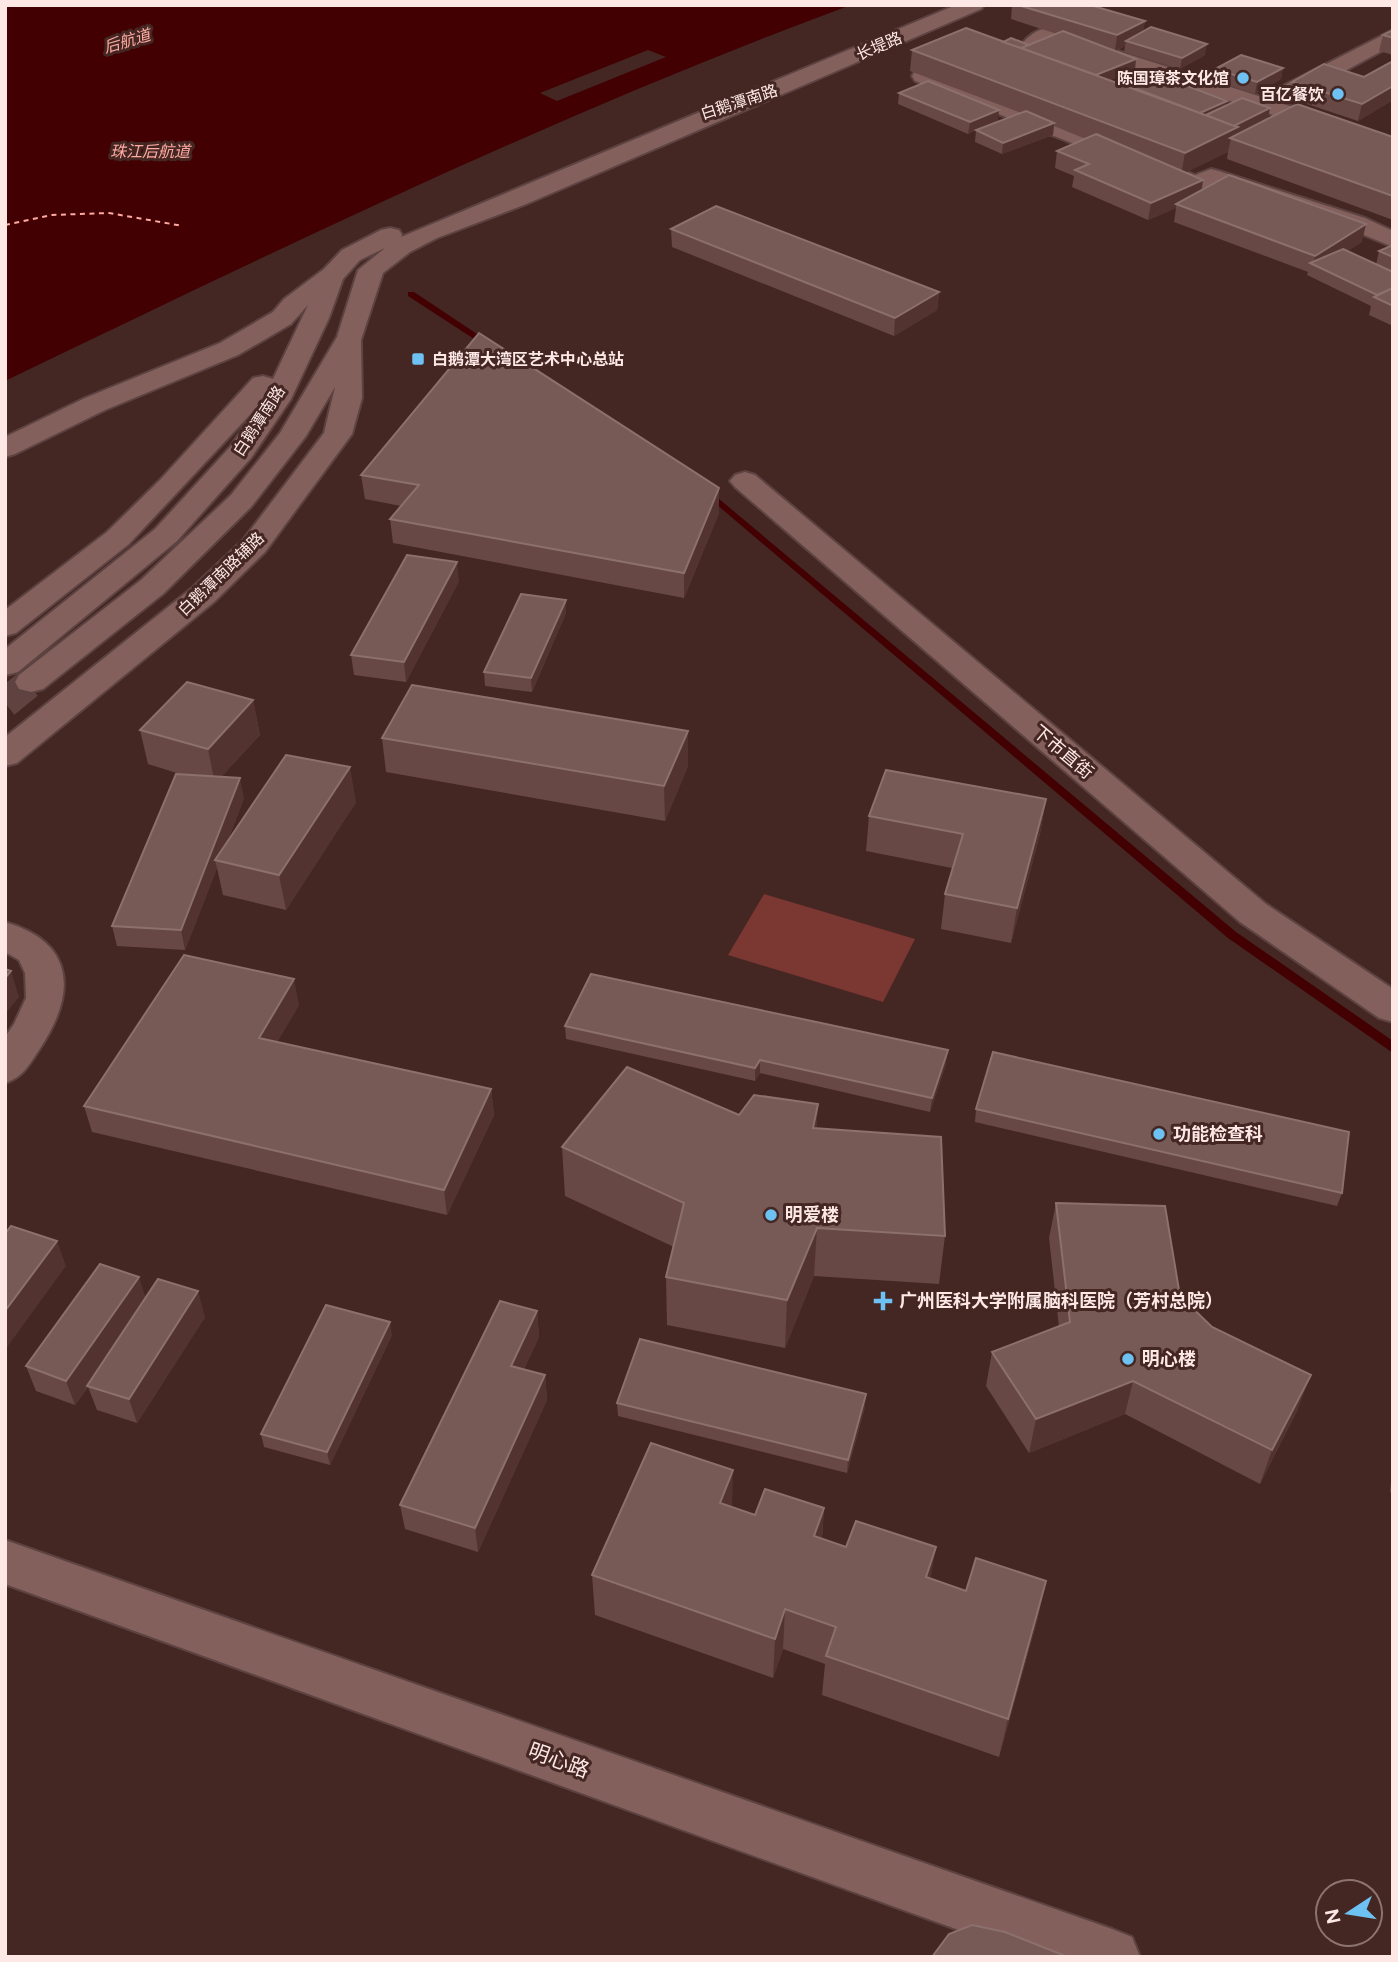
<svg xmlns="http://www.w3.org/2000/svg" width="1398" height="1962" font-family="Figtree,'Noto Sans SC',sans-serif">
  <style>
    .green { fill: #7b3732 }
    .water { fill: #420003 }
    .pier { fill: #442623 }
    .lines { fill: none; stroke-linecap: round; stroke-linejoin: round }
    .stream { fill: #420003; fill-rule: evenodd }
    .ferry { stroke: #ffaaa1; stroke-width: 2; stroke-dasharray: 5 4.5; stroke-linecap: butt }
    .street-tunnel { stroke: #604340; stroke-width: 30; stroke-dasharray: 30 15; stroke-linecap: butt }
    .street-casing { stroke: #5c4240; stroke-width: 4 }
    .street { fill: #83605c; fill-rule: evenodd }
    .wall { fill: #674845 }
    .shaded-wall { fill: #523330 }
    .building { fill: #775956; stroke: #8c706d; stroke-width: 2 }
    .poi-dot { fill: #6ec2f3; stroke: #442623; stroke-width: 2.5 }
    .labels { text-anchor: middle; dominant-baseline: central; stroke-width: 6; stroke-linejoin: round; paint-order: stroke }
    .far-water-label { font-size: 16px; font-style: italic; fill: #ffaaa1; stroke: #442623 }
    .far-street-label { font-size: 16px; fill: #fde8e6; stroke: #442623 }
    .far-poi-label { font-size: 16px; font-weight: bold; fill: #fde8e6; stroke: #442623; text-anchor: end }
    .street-label { font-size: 18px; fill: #fde8e6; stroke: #442623 }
    .poi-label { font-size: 18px; font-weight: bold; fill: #fde8e6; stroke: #442623; text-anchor: start }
    .near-street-label { font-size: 21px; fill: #fde8e6; stroke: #442623 }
  </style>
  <rect width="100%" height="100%" fill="#442623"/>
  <polygon class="green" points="764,894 915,939 883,1002 728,955"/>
  <path class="water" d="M5 5H851C561 112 283 247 5 381Z"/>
  <polygon class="pier" points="648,50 666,57 557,101 540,93"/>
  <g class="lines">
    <g class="stream">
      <polygon points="408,292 414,292 495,346 488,348 408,296"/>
      <polygon points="706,488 1236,932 1393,1041 1393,1053 1228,938 703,493 703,489"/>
    </g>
    <polyline class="ferry" points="5,225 52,215 109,213 183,226"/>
    <polyline class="street-tunnel" points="5,703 31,682"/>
    <g class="street-casing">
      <g id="street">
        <polygon points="956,5 984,5 981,9 524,205 437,238 410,252 383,273 361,340 362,398 352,434 265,552 214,602 17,763 5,766 5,737 192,588 243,540 324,433 335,387 306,436 251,507 163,594 43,689 31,692 19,689 15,682 19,675 141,580 231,495 280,433 337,337 358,270 385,248 360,260 343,279 329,318 291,399 251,458 177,541 18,672 6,675 5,649 155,529 231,446 259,405 129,544 16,633 5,636 5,610 107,532 160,480 253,378 263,376 273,379 308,305 291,324 238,355 105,410 15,454 5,457 5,437 85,398 220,343 273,312 284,299 324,269 342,250 381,230 390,228 399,230 402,235 401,237"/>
        <path d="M1046 28 1393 139V154L1049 42 1040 48H1026L1022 44C1028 36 1037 30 1046 28Z"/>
        <polygon points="1393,30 1393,45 1295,98 1279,98 1276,93 1279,88"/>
        <polygon points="923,69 1195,175 1211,169 1219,171 1365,218 1393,231 1393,247 1347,228 1213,184 1196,191 1188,189 915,81 912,76 915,71"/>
        <polygon points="745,472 755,475 1266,904 1393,989 1393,1022 1379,1018 1240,922 735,487 730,481 735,475"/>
        <path d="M5 922C77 943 76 995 39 1050 29 1065 23 1077 5 1083V1037L14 1024 26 998 25 973 19 960 5 952Z"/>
        <polygon points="5,1540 1112,1929 1132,1937 1140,1957 1033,1957 5,1584"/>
      </g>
    </g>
    <use href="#street" class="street"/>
  </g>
  <g class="wall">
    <polygon points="1012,5 1090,5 1145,21 1143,31 1205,55 1180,69 1124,52 1125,46 1116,51 1135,70 1110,80 1117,83 1118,82 1227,101 1226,105 1268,118 1393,137 1393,220 1227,159 1228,152 1186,172 1203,180 1202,190 1362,242 1347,251 1376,265 1379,251 1393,245 1393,326 1369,315 1371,306 1307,275 1308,272 1174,222 1176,208 1148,220 1072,187 1074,176 1055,168 1057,151 1086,139 1054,126 1053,135 1002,154 975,142 976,130 968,134 898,104 899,93 998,121 981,128 1021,113 910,71 912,50 1003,42 1029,45 1057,34 1011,19"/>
    <polygon points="1393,30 1393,55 1379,51 1383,35"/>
    <polygon points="1393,61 1393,100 1358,121 1289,98 1292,82 1364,77"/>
    <polygon points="1283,68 1281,79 1255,94 1213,80 1215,69"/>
    <polygon points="671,229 939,292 937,310 894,336 672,247"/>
    <polygon points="361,475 719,488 719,513 684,598 393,543 390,519 401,506 365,499"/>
    <polygon points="459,581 406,682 354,675 351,655"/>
    <polygon points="566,600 566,613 532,692 485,686 484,672"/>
    <polygon points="253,700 260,735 221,777 244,798 227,843 356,802 286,910 223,895 217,868 185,950 117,946 112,926 183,775 148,764 140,730"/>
    <polygon points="382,738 688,766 665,821 386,772"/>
    <polygon points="1046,799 1040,834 1011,943 941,929 945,894 952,868 866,851 869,816"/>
    <polygon points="299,1005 277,1042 491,1089 494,1115 447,1215 92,1132 84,1106"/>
    <polygon points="565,1026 946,1064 930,1112 760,1073 755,1081 566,1039"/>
    <polygon points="818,1104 816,1129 945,1236 939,1284 814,1276 785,1348 667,1325 666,1277 674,1247 565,1196 562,1147 739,1115"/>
    <polygon points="976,1109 1342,1193 1337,1206 975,1122"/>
    <polygon points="1056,1203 1180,1296 1298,1409 1260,1484 1125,1414 1029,1453 986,1386 992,1352 1059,1327 1049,1238"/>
    <polygon points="146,1298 205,1317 137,1423 97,1410 88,1387 75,1405 36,1391 26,1366"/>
    <polygon points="537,1311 539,1337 524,1369 545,1375 547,1400 478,1552 405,1529 400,1505"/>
    <polygon points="392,1335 330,1465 264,1447 261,1434"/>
    <polygon points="617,1403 865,1407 847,1473 618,1416"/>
    <polygon points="1393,1463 1393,1493 1390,1492"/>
    <polygon points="733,1507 755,1515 824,1508 822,1539 966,1591 1046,1581 1037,1621 999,1757 822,1695 825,1664 783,1649 773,1678 595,1615 592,1575"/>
  </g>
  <g class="shaded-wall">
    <polygon points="1145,21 1142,37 1126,41 1125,46 1115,51 1117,35"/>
    <polygon points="1207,44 1205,55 1180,69 1182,58"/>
    <polygon points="1136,59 1135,70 1081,92 1083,81"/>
    <polygon points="1283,68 1281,79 1255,94 1257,82"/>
    <polygon points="1393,86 1393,100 1358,121 1362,104"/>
    <polygon points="1227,101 1225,112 1198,124 1200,113"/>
    <polygon points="1270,108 1268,119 1231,138 1228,152 1181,175 1185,153 1221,132"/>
    <polygon points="999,110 998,121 968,134 970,122"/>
    <polygon points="1054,123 1053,135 1002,154 1003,143"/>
    <polygon points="1203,180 1200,197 1176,204 1176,208 1148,220 1151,203"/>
    <polygon points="1366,224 1362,242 1320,268 1313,264 1315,256"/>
    <polygon points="939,292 937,310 894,336 895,318"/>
    <polygon points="719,488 719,513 684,598 684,573"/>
    <polygon points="457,562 459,581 406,682 404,662"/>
    <polygon points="566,600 566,613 532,692 531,678"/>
    <polygon points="253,700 260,735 215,784 208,749"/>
    <polygon points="688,731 688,766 665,821 664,786"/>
    <polygon points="350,767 356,802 286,910 279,875"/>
    <polygon points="240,778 244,798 220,861 215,860 217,868 185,950 181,930"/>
    <polygon points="1046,799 1040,834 1011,943 1017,908"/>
    <polygon points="11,971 19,997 5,1014 5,978"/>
    <polygon points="294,979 299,1005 264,1064 259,1038"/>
    <polygon points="948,1050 946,1064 930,1112 932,1098"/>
    <polygon points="760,1060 760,1073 755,1081 755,1068"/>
    <polygon points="491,1089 494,1115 447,1215 444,1190"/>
    <polygon points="818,1104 815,1153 813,1128"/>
    <polygon points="817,1228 814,1276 785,1348 787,1300"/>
    <polygon points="57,1241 66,1266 5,1350 5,1311"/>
    <polygon points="139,1277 147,1302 75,1405 66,1381"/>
    <polygon points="198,1291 205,1317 137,1423 129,1399"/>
    <polygon points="537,1311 539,1337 514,1391 511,1366"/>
    <polygon points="390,1322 392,1335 330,1465 327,1452"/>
    <polygon points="545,1375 547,1400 478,1552 475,1528"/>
    <polygon points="1311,1375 1298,1409 1260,1484 1272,1450"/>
    <polygon points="1133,1381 1125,1414 1029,1453 1036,1419"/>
    <polygon points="866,1394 865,1407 847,1473 848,1460"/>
    <polygon points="733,1470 732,1511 720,1503"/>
    <polygon points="824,1508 821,1549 814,1536"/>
    <polygon points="936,1547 929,1588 926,1577"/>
    <polygon points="1046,1581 1037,1621 999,1757 1008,1719"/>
    <polygon points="785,1609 783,1649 773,1678 775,1639"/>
  </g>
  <g class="building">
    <polygon points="1018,5 1090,5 1145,21 1117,35"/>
    <polygon points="1151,27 1207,44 1182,58 1126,41"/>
    <polygon points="966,28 1238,127 1185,153 912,50"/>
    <polygon points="1393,30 1393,38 1383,35"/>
    <polygon points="1063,31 1136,59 1096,75 1021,48"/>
    <polygon points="1011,38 1029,45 1021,48 1003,42"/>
    <polygon points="1241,55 1283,68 1257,82 1215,69"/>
    <polygon points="1393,61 1393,86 1362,104 1292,82 1324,64 1364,77"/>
    <polygon points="1145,70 1227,101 1200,113 1118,82"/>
    <polygon points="928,81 999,110 970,122 899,93"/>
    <polygon points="1242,98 1270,108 1234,126 1206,115"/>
    <polygon points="1297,104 1393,137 1393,196 1230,138"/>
    <polygon points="1026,111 1054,123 1003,143 976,130"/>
    <polygon points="1096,134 1203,180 1151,203 1075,170 1089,164 1057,151"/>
    <polygon points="1229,175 1366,224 1315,256 1176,204"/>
    <polygon points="716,206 939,292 895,318 671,229"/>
    <polygon points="1393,245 1393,257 1379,251"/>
    <polygon points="1343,249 1393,272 1393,288 1377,295 1310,263"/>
    <polygon points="1393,288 1393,306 1374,297"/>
    <polygon points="479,333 719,488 684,573 390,519 419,485 361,475"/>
    <polygon points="407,555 457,562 404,662 351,655"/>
    <polygon points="521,594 566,600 531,678 484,672"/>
    <polygon points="187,682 253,700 208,749 140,730"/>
    <polygon points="412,685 688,731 664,786 382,738"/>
    <polygon points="286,755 350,767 279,875 215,860"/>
    <polygon points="886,770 1046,799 1017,908 945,894 963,834 869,816"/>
    <polygon points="176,774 240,778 181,930 112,926"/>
    <polygon points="184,955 294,979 259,1038 491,1089 444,1190 84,1106"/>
    <polygon points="5,969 11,971 5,978"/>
    <polygon points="591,974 948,1050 932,1098 760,1060 755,1068 565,1026"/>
    <polygon points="993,1052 1349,1132 1342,1193 976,1109"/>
    <polygon points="627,1067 739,1115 754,1095 818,1104 813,1128 941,1137 945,1236 817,1228 787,1300 666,1277 684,1203 562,1147"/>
    <polygon points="1056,1203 1165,1206 1180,1296 1212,1327 1311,1375 1272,1450 1133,1381 1036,1419 992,1352 1070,1322"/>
    <polygon points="11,1226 57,1241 5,1311 5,1234"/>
    <polygon points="100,1264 139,1277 66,1381 26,1366"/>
    <polygon points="158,1279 198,1291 129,1399 87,1386"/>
    <polygon points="500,1301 537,1311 511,1366 545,1375 475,1528 400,1505"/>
    <polygon points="326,1305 390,1322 327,1452 261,1434"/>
    <polygon points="640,1339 866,1394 848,1460 617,1403"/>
    <polygon points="651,1443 733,1470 720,1503 755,1515 765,1489 824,1508 814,1536 846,1547 856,1521 936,1547 926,1577 966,1591 976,1558 1046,1581 1008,1719 826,1656 836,1627 785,1609 775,1639 592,1575"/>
    <polygon points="972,1925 1005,1932 1068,1957 932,1957 949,1934"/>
  </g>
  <g class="poi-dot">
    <circle cx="1243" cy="78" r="7"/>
    <circle cx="1338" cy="94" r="7"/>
    <rect x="411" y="352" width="14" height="14" rx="3.5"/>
    <circle cx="1159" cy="1134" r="7"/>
    <circle cx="771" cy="1215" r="7"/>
    <path d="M879.5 1290.5h7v7h7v7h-7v7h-7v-7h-7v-7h7z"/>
    <circle cx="1128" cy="1359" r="7"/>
  </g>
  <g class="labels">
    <g class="far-water-label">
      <text transform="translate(127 41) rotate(-16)">后航道</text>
      <text x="150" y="151">珠江后航道</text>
    </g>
    <g class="far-street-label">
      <text transform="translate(879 46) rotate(-23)">长堤路</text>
      <text transform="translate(739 102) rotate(-18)">白鹅潭南路</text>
      <text transform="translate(259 421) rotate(-57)">白鹅潭南路</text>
      <text transform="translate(221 574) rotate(-44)">白鹅潭南路辅路</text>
    </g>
    <g class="far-poi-label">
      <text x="1229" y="78">陈国璋茶文化馆</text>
      <text x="1324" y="94">百亿餐饮</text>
      <text x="432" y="359" text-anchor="start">白鹅潭大湾区艺术中心总站</text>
    </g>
    <g class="street-label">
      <text transform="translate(1063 752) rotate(40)">下市直街</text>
    </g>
    <g class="poi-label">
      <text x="1173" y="1134">功能检查科</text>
      <text x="785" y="1215">明爱楼</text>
      <text x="899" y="1301">广州医科大学附属脑科医院（芳村总院）</text>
      <text x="1142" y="1359">明心楼</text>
    </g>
    <g class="near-street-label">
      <text transform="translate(559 1760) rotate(20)">明心路</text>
    </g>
  </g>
  <rect width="1398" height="1962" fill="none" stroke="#fde8e6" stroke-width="14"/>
  <g transform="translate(1349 1913) rotate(258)"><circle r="33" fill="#442623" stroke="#8e7471" stroke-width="2"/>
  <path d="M0-5L12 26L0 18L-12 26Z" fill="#6ec2f3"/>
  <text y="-10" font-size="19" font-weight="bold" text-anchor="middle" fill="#fde8e6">N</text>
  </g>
</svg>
